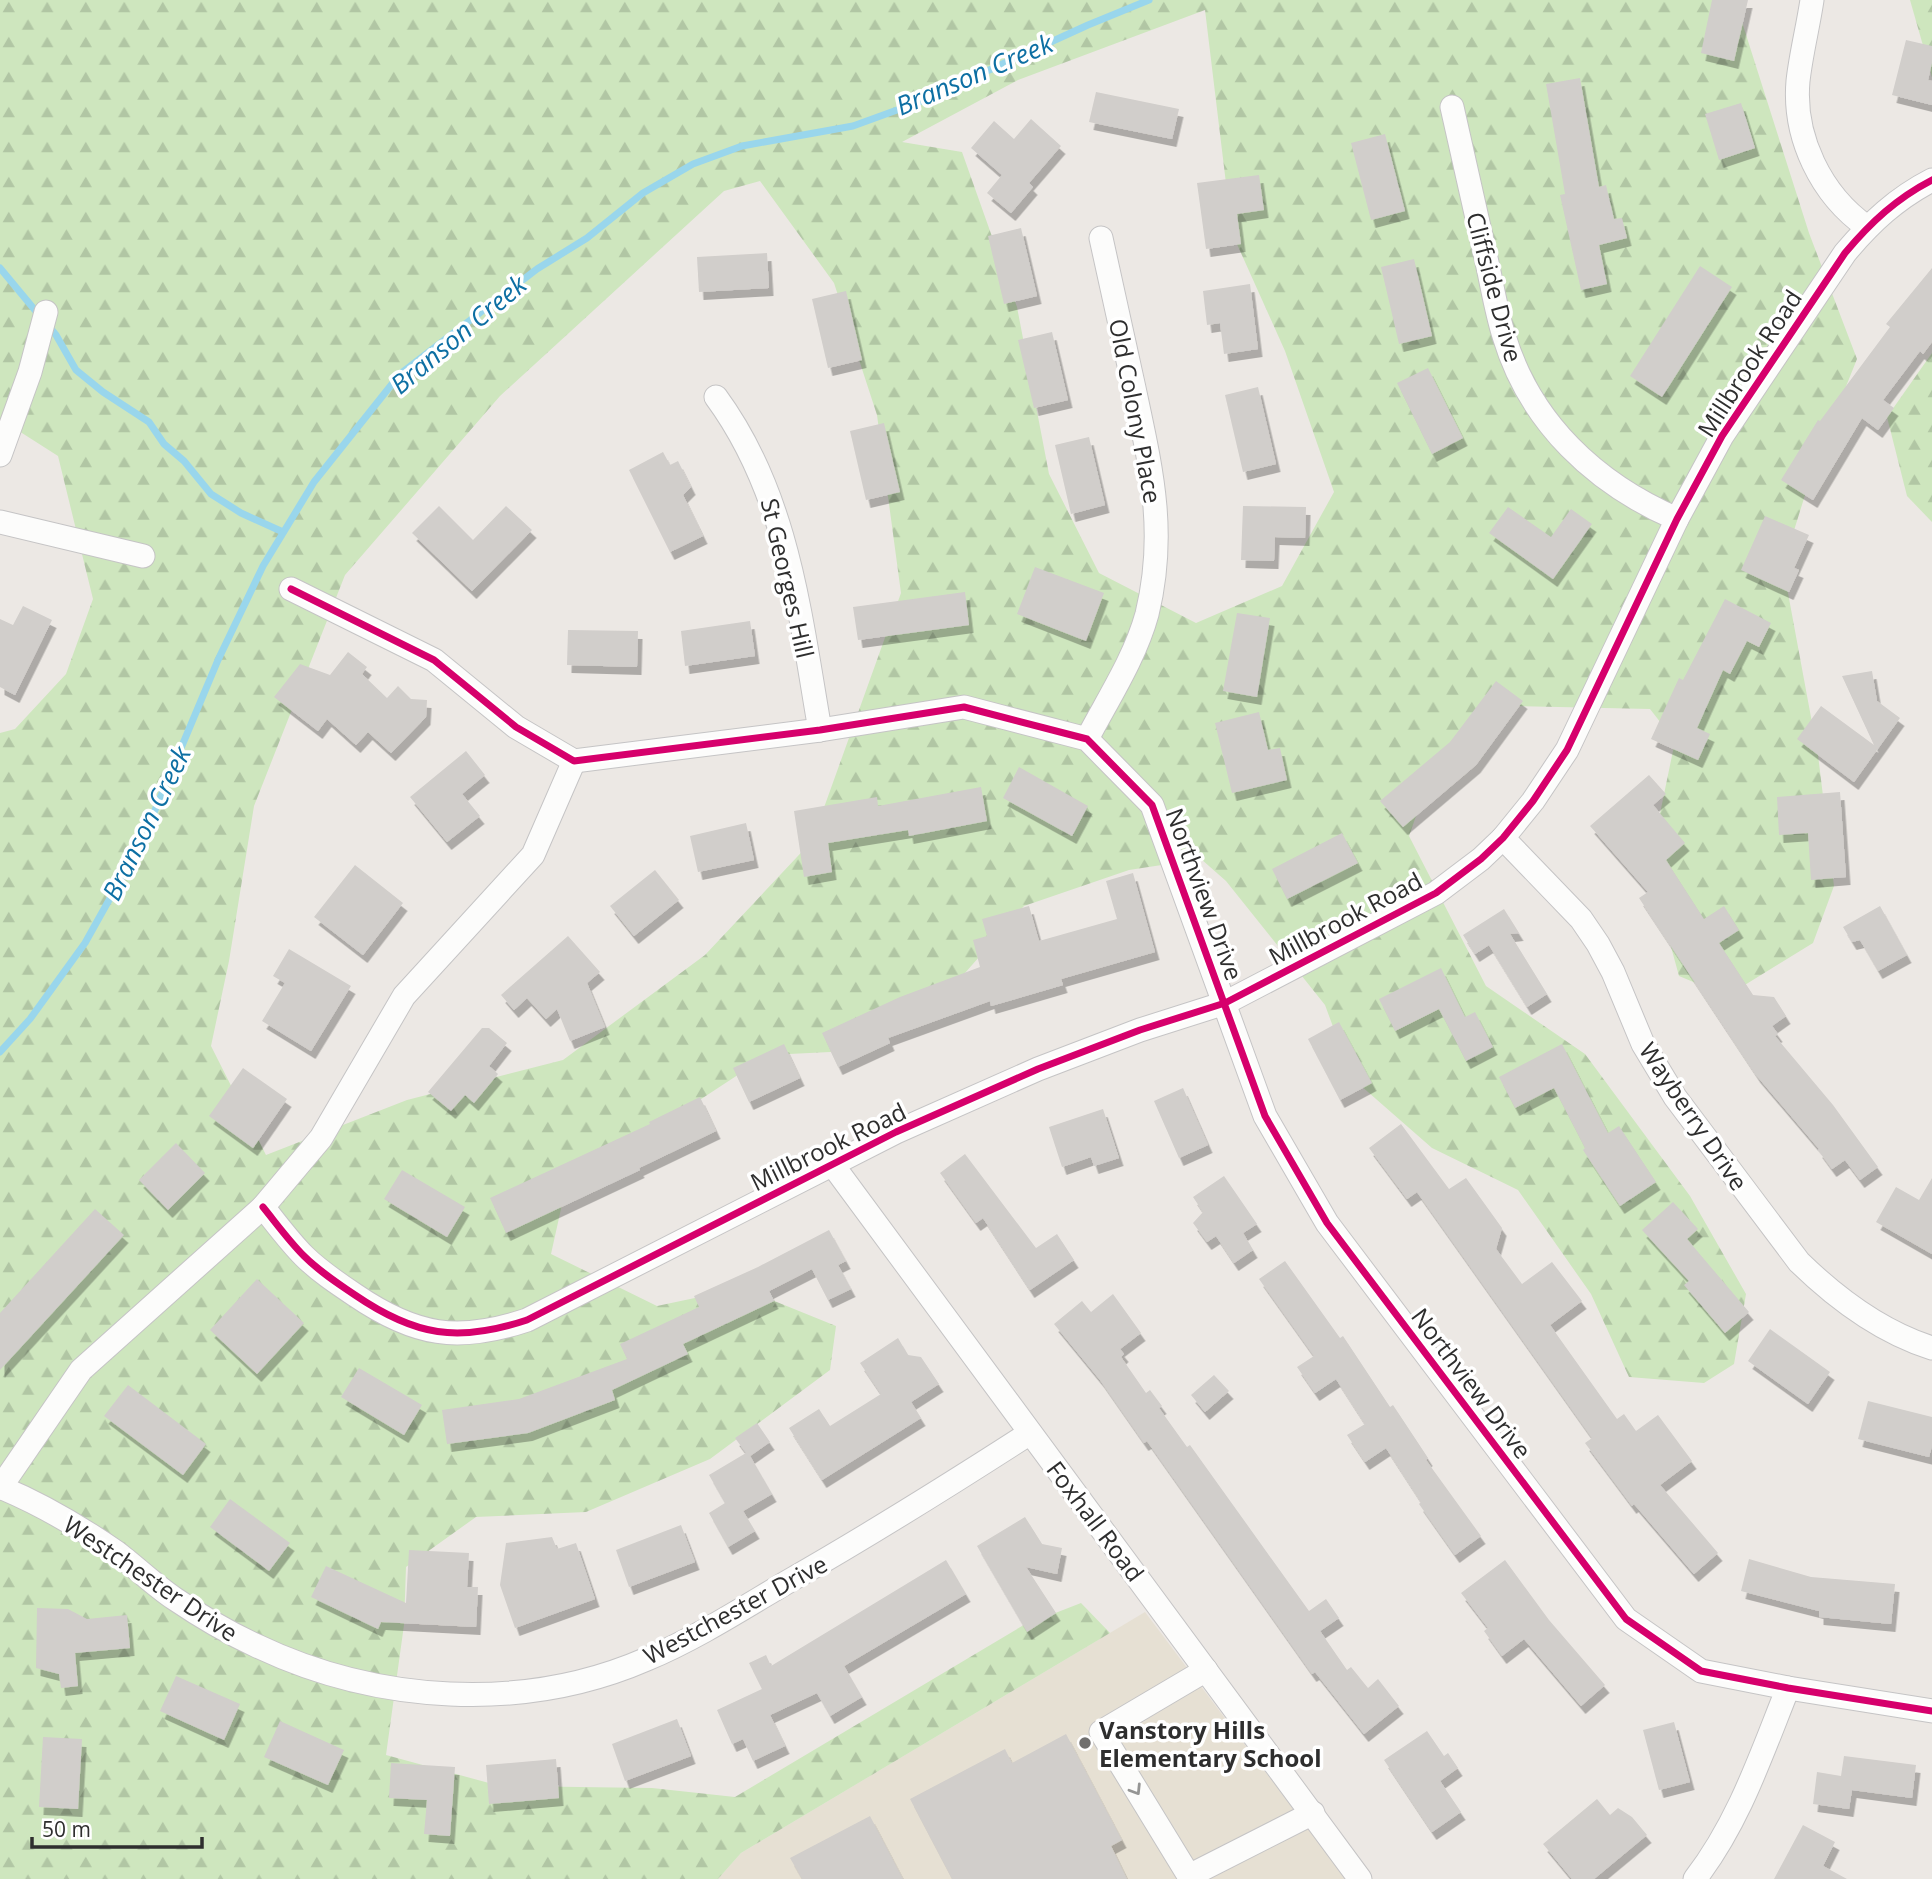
<svg xmlns="http://www.w3.org/2000/svg" width="1932" height="1879" font-family="'Open Sans',sans-serif">
  <style>
    .education { fill: #e6e0d3 }
    .forest { fill: url(#forest-firs); fill-rule: evenodd }
    .lines { fill: none; stroke-linecap: round; stroke-linejoin: round }
    .stream { stroke: #99d6ec; stroke-width: 7 }
    .building { fill: #d1cecb; filter: url(#shadow) }
    .minor-casing { stroke: #c5c4c5; stroke-width: 25 }
    .minor { stroke: #fcfcfb; stroke-width: 23 }
    .cycleway-casing { stroke: #fff; stroke-width: 11 }
    .cycleway { stroke: #d6006c; stroke-width: 7 }
    .oneway { stroke: #959594 }
    .poi-dot { fill: #706f6e; stroke: #fff; stroke-width: 2.5 }
    .labels { text-anchor: middle; dominant-baseline: central; stroke-width: 7; stroke-linejoin: round; paint-order: stroke }
    .street-label { font-size: 24px; fill: #2e2e2e; stroke: #fff }
    .poi-label { font-size: 24px; font-weight: bold; fill: #2e2e2e; stroke: #fff; text-anchor: start }
    .water-label { font-size: 26px; font-style: italic; fill: #0d6fa3; stroke: #fff }
  </style>
  <defs>
    <pattern id="forest-firs" width="22" height="20" patternUnits="userSpaceOnUse" patternTransform="scale(1.75)"><rect width="22" height="20" fill="#cee6be"/><path d="M5 1l3.5 6h-7zM16 11l3.5 6h-7z" fill="#b1c6a4"/></pattern>
    <filter id="shadow"><feDropShadow dx="4.5" dy="8" stdDeviation="0" flood-color="#0004"/></filter>
  </defs>
  <rect width="100%" height="100%" fill="#ece8e4"/>
  <polygon class="education" points="1145,1612 1346,1879 718,1879 741,1853"/>
  <g class="forest">
    <path d="M0 0H1735L1809 233 1857 359 1814 466 1783 566 1818 755 1834 886 1813 943 1727 996 1679 976 1649 867 1675 741 1650 709 1512 706 1429 779 1409 836 1486 986 1585 1054 1690 1196 1746 1294 1734 1364 1704 1383 1629 1377 1591 1294 1518 1190 1432 1148 1352 1078 1325 1005 1226 881 1201 859 1129 870 1024 906 943 998 872 1050 768 1055 654 1130 563 1200 551 1254 657 1306 742 1288 836 1326 830 1370 710 1459 586 1512 476 1517 406 1567 404 1625 386 1755 500 1786 652 1788 735 1797 1022 1626 1081 1603 1110 1633 741 1853 718 1879H0V733L15 729 66 674 93 599 58 456 0 419ZM1205 10 1232 233 1285 351 1334 492 1282 586 1196 623 1099 573 1049 474 1017 307 962 152 902 142 1018 80ZM760 181 834 283 877 415 901 593 812 841 705 955 563 1060 407 1100 266 1155 211 1046 229 961 254 806 345 575 500 396 724 191Z"/>
    <polygon points="1910,0 1932,0 1932,77"/>
    <polygon points="1932,353 1932,522 1907,496 1887,417"/>
  </g>
  <g class="lines">
    <g class="stream">
      <polyline points="0,268 39,315"/>
      <polyline points="47,324 56,335 76,370 103,392 149,422 164,444 184,461 211,494 241,513 283,532"/>
      <polyline points="0,1052 30,1019 85,943 142,841 218,660 263,566 314,482 400,374 537,269 587,238 643,193 693,164 742,146 853,126 919,102 1088,25 1149,0"/>
    </g>
  </g>
  <g class="building">
    <polygon points="1712,0 1748,0 1734,61 1701,53"/>
    <polygon points="1906,40 1932,46 1932,63 1928,80 1932,81 1932,105 1892,95"/>
    <polygon points="1580,78 1599,187 1606,185 1614,219 1622,218 1627,238 1599,245 1607,284 1581,290 1560,195 1565,194 1546,84"/>
    <polygon points="1096,92 1179,109 1172,139 1089,122"/>
    <polygon points="1741,103 1755,148 1719,160 1705,114"/>
    <polygon points="1031,119 1061,146 1029,183 1033,187 1011,213 987,193 1002,175 971,148 994,121 1014,139"/>
    <polygon points="1385,134 1405,211 1371,220 1351,143"/>
    <polygon points="1259,175 1264,210 1237,214 1241,244 1206,249 1197,183"/>
    <polygon points="1021,228 1037,296 1004,304 988,236"/>
    <polygon points="767,253 769,288 699,292 697,257"/>
    <polygon points="1414,259 1432,336 1399,344 1381,267"/>
    <polygon points="1700,266 1732,287 1662,397 1630,376"/>
    <polygon points="1932,268 1932,342 1923,354 1920,351 1883,400 1894,408 1878,430 1862,418 1813,500 1781,480 1818,420 1820,421 1890,327 1886,324"/>
    <polygon points="1250,284 1258,349 1224,354 1220,323 1207,325 1203,291"/>
    <polygon points="846,291 862,360 828,368 812,299"/>
    <polygon points="1052,332 1068,400 1034,408 1018,340"/>
    <polygon points="1428,368 1463,438 1432,454 1397,383"/>
    <polygon points="1258,387 1276,464 1243,472 1225,395"/>
    <polygon points="884,423 900,492 866,500 850,431"/>
    <polygon points="1089,437 1105,505 1071,514 1055,445"/>
    <polygon points="663,452 670,465 678,461 691,487 683,495 703,536 670,552 629,470"/>
    <polygon points="439,506 473,540 506,506 532,530 472,591 412,533"/>
    <polygon points="1243,506 1306,507 1305,538 1275,537 1274,561 1241,560"/>
    <polygon points="1508,507 1551,537 1571,509 1592,524 1553,579 1489,533"/>
    <polygon points="1765,516 1809,535 1794,568 1799,570 1789,592 1741,570"/>
    <polygon points="1035,567 1104,593 1086,641 1017,614"/>
    <polygon points="965,592 969,625 858,640 853,607"/>
    <polygon points="1725,599 1771,623 1759,647 1747,641 1730,674 1723,670 1697,728 1710,734 1698,760 1651,739 1679,678 1683,680"/>
    <polygon points="23,606 52,620 15,695 0,687 0,619 13,625"/>
    <polygon points="1237,613 1270,618 1257,697 1223,691"/>
    <polygon points="750,621 755,656 685,666 681,631"/>
    <polygon points="568,630 638,631 637,667 567,665"/>
    <polygon points="348,652 367,667 362,674 387,698 398,686 411,699 427,700 426,717 391,753 368,732 356,745 327,719 318,731 274,697 300,664 330,675"/>
    <polygon points="1872,671 1877,701 1900,718 1854,782 1797,739 1821,706 1874,745 1842,676"/>
    <polygon points="1496,681 1523,701 1476,765 1403,827 1380,801 1450,742"/>
    <polygon points="1259,712 1268,750 1280,748 1287,780 1232,793 1215,723"/>
    <polygon points="466,751 485,775 462,794 480,816 447,842 410,797"/>
    <polygon points="1019,767 1088,806 1072,836 1003,798"/>
    <polygon points="1649,775 1666,794 1653,805 1685,843 1666,860 1704,919 1724,906 1739,930 1719,943 1753,995 1774,997 1786,1016 1772,1026 1778,1034 1775,1036 1833,1105 1878,1167 1860,1180 1845,1160 1832,1169 1818,1150 1819,1149 1756,1075 1639,898 1648,892 1590,826"/>
    <polygon points="981,787 987,821 909,836 908,830 828,843 832,872 804,877 794,811 877,797 878,806"/>
    <polygon points="1840,792 1846,877 1811,880 1808,833 1779,835 1777,797"/>
    <polygon points="746,823 754,860 698,872 690,836"/>
    <polygon points="1342,833 1358,863 1287,899 1272,869"/>
    <polygon points="355,865 403,903 363,955 314,917"/>
    <polygon points="655,870 679,900 634,936 610,906"/>
    <polygon points="1133,873 1155,952 1061,979 1063,985 991,1006 990,1001 888,1038 890,1043 838,1067 822,1033 900,997 980,967 973,940 987,936 982,919 1029,906 1039,941 1117,919 1106,881"/>
    <polygon points="1880,906 1907,955 1878,971 1860,940 1852,942 1843,927"/>
    <polygon points="1504,909 1519,933 1510,934 1547,994 1527,1007 1489,945 1475,954 1463,935"/>
    <polygon points="568,936 600,972 587,983 605,1027 570,1041 557,1009 546,1019 527,998 514,1010 501,995"/>
    <polygon points="289,949 351,986 311,1051 262,1021 285,983 273,976"/>
    <polygon points="1441,968 1465,1017 1475,1012 1493,1047 1466,1061 1439,1009 1395,1031 1379,999"/>
    <polygon points="1339,1022 1372,1083 1340,1100 1308,1039"/>
    <polygon points="482,1028 489,1028 507,1043 489,1066 498,1074 474,1103 465,1095 451,1111 428,1092"/>
    <polygon points="784,1044 800,1078 749,1102 733,1068"/>
    <polygon points="1562,1044 1608,1133 1619,1126 1656,1182 1620,1206 1583,1150 1585,1148 1554,1088 1515,1108 1499,1077"/>
    <polygon points="243,1068 287,1099 253,1148 209,1116"/>
    <polygon points="1183,1088 1208,1145 1179,1158 1154,1101"/>
    <polygon points="700,1097 716,1131 639,1168 640,1170 506,1233 490,1198 650,1124 649,1122"/>
    <polygon points="1103,1109 1119,1158 1094,1166 1091,1157 1062,1167 1049,1127"/>
    <polygon points="1401,1124 1449,1189 1466,1178 1502,1228 1496,1249 1522,1284 1552,1262 1582,1301 1550,1325 1617,1419 1624,1414 1636,1431 1658,1415 1692,1461 1660,1485 1718,1553 1694,1574 1634,1504 1632,1506 1585,1443 1592,1438 1417,1192 1407,1199 1369,1148"/>
    <polygon points="176,1143 205,1173 168,1210 139,1180"/>
    <polygon points="965,1154 1036,1248 1057,1234 1074,1260 1030,1290 983,1218 976,1223 940,1173"/>
    <polygon points="402,1170 465,1207 447,1237 384,1199"/>
    <polygon points="1224,1176 1257,1224 1243,1233 1253,1250 1234,1263 1216,1236 1207,1242 1193,1223 1203,1212 1193,1197"/>
    <polygon points="1932,1178 1932,1254 1876,1222 1896,1187 1919,1200"/>
    <polygon points="1673,1202 1698,1229 1687,1239 1749,1312 1725,1333 1684,1285 1689,1281 1642,1230"/>
    <polygon points="95,1209 124,1235 0,1370 0,1313"/>
    <polygon points="829,1230 846,1261 838,1265 851,1289 828,1300 812,1269 769,1291 774,1301 683,1344 688,1354 612,1390 615,1400 528,1433 447,1444 442,1410 519,1399 627,1359 620,1344 699,1307 694,1296 758,1267"/>
    <polygon points="1285,1261 1340,1338 1343,1336 1390,1407 1393,1405 1428,1458 1426,1460 1481,1536 1455,1555 1419,1504 1421,1502 1386,1448 1365,1462 1347,1435 1365,1424 1336,1379 1315,1393 1297,1367 1314,1356 1259,1279"/>
    <polygon points="257,1279 304,1323 257,1374 210,1330"/>
    <polygon points="1113,1294 1141,1333 1120,1349 1124,1354 1121,1357 1146,1393 1150,1390 1162,1406 1159,1408 1187,1447 1190,1445 1309,1611 1326,1599 1339,1618 1320,1631 1347,1670 1351,1667 1368,1688 1378,1679 1399,1706 1364,1734 1315,1672 1312,1674 1147,1441 1144,1443 1100,1380 1054,1324 1082,1301 1091,1312"/>
    <polygon points="1770,1329 1830,1372 1808,1404 1748,1361"/>
    <polygon points="898,1338 908,1355 921,1357 939,1384 911,1402 921,1418 822,1480 789,1428 819,1409 830,1426 881,1394 860,1363"/>
    <polygon points="359,1368 422,1405 404,1435 341,1397"/>
    <polygon points="1214,1375 1229,1391 1205,1412 1191,1395"/>
    <polygon points="128,1385 206,1444 183,1475 104,1416"/>
    <polygon points="1868,1401 1932,1417 1932,1446 1929,1457 1858,1439"/>
    <polygon points="757,1423 770,1442 750,1456 772,1494 743,1511 755,1531 728,1547 709,1513 725,1503 709,1475 746,1453 735,1438"/>
    <polygon points="230,1499 290,1543 269,1571 210,1527"/>
    <polygon points="1025,1517 1042,1544 1062,1548 1057,1574 1026,1567 1056,1613 1027,1632 977,1546"/>
    <polygon points="681,1525 695,1562 629,1587 616,1550"/>
    <polygon points="552,1537 557,1549 576,1543 595,1599 515,1628 500,1585 506,1543"/>
    <polygon points="409,1550 469,1553 467,1587 478,1587 476,1627 381,1622 378,1629 311,1597 326,1566 406,1603"/>
    <polygon points="1749,1559 1811,1577 1895,1584 1891,1624 1819,1617 1819,1611 1741,1591"/>
    <polygon points="946,1560 966,1594 844,1666 862,1697 830,1716 817,1693 770,1715 785,1746 753,1761 743,1739 732,1744 717,1710 762,1689 749,1663 766,1655 771,1666"/>
    <polygon points="1505,1560 1549,1620 1605,1685 1581,1706 1524,1639 1502,1656 1484,1631 1488,1628 1461,1593"/>
    <polygon points="37,1608 68,1609 87,1619 127,1615 130,1648 75,1653 78,1686 61,1688 59,1674 36,1668"/>
    <polygon points="176,1676 240,1704 224,1740 160,1711"/>
    <polygon points="677,1719 691,1756 625,1781 612,1744"/>
    <polygon points="280,1721 344,1750 328,1785 264,1757"/>
    <polygon points="1674,1722 1690,1782 1659,1790 1643,1730"/>
    <polygon points="1427,1731 1444,1756 1448,1753 1458,1768 1440,1781 1461,1812 1432,1832 1384,1760"/>
    <polygon points="1066,1734 1122,1840 1111,1846 1127,1879 952,1879 910,1799 1005,1749 1012,1763"/>
    <polygon points="43,1737 82,1739 78,1809 39,1807"/>
    <polygon points="1844,1756 1916,1765 1912,1798 1852,1790 1849,1809 1813,1804 1817,1772 1841,1776"/>
    <polygon points="556,1759 559,1798 489,1804 486,1765"/>
    <polygon points="391,1763 455,1767 450,1836 424,1834 427,1800 389,1798"/>
    <polygon points="1597,1799 1610,1815 1618,1808 1632,1817 1647,1835 1594,1879 1572,1879 1543,1844"/>
    <polygon points="870,1816 903,1879 802,1879 790,1858"/>
    <polygon points="1803,1825 1835,1842 1823,1866 1847,1879 1774,1879"/>
  </g>
  <g class="lines">
    <g class="minor-casing">
      <g id="minor">
        <path d="M1812 0C1808 27 1801 54 1798 81 1793 137 1821 195 1867 227"/>
        <path d="M1452 107C1463 157 1475 208 1486 258 1492 284 1496 311 1504 336 1530 423 1596 484 1677 519"/>
        <path d="M716 397C788 495 800 615 820 730"/>
        <polyline points="0,455 30,372 46,312"/>
        <polyline points="0,522 143,556"/>
        <polyline points="291,589 434,660 516,727 574,761 820,730 964,707 1087,739 1152,805 1265,1116 1327,1223 1626,1619 1701,1671 1788,1688 1932,1711"/>
        <path d="M1087 739C1108 699 1135 658 1147 614 1167 532 1151 468 1134 388 1123 338 1112 288 1101 238"/>
        <path d="M1503 838 1581 919 1598 944 1613 972 1643 1044 1675 1097 1799 1262C1837 1299 1881 1332 1932 1348"/>
        <polyline points="832,1164 1360,1879"/>
        <path d="M263 1207C276 1223 289 1241 304 1256 319 1271 337 1283 355 1295 415 1336 458 1343 527 1320L896 1132 1038 1069 1140 1030 1225 1003 1436 893 1481 859 1503 838 1533 801 1567 750 1677 519 1722 436 1845 253C1871 222 1897 198 1932 180"/>
        <path d="M0 1487C41 1504 80 1527 116 1552 136 1567 154 1585 175 1599 200 1616 227 1632 255 1645 376 1703 523 1713 647 1659 697 1638 743 1608 789 1581 871 1534 951 1484 1030 1433"/>
        <polyline points="0,1488 81,1370 263,1207 321,1138 404,996 533,855 574,761"/>
        <polyline points="1206,1670 1101,1732 1189,1876 1313,1813"/>
        <path d="M1695 1879C1739 1822 1761 1755 1788 1688"/>
      </g>
    </g>
    <use href="#minor" class="minor"/>
    <g class="cycleway-casing">
      <g id="cycleway">
        <polyline points="291,589 434,660 516,727 574,761 820,730 964,707 1087,739 1152,805 1265,1116 1327,1223 1626,1619 1701,1671 1788,1688 1932,1711"/>
        <path d="M263 1207C276 1223 289 1241 304 1256 319 1271 337 1283 355 1295 415 1336 458 1343 527 1320L896 1132 1038 1069 1140 1030 1225 1003 1436 893 1481 859 1503 838 1533 801 1567 750 1677 519 1722 436 1845 253C1871 222 1897 198 1932 180"/>
      </g>
    </g>
    <use href="#cycleway" class="cycleway"/>
  </g>
  <defs><path id="oneway-chevron" d="M-2-3.5L2.5 0L-2 3.5" fill="none" stroke-width="1.6" stroke-linecap="round" stroke-linejoin="round" transform="scale(1.75)"/></defs>
  <use class="oneway" href="#oneway-chevron" transform="translate(1136 1790) rotate(58)"/>
  <circle class="poi-dot" cx="1085" cy="1743" r="7"/>
  <g class="labels">
    <g class="street-label">
      <text transform="translate(1495 287) rotate(75)">Cliffside Drive</text>
      <text transform="translate(1749 363) rotate(-57)">Millbrook Road</text>
      <text transform="translate(1136 411) rotate(79)">Old Colony Place</text>
      <text transform="translate(788 578) rotate(77)">St Georges Hill</text>
      <text transform="translate(1205 894) rotate(70)">Northview Drive</text>
      <text transform="translate(1345 918) rotate(-28)">Millbrook Road</text>
      <text transform="translate(1694 1116) rotate(56)">Wayberry Drive</text>
      <text transform="translate(828 1146) rotate(-26)">Millbrook Road</text>
      <text transform="translate(1472 1383) rotate(53)">Northview Drive</text>
      <text transform="translate(1096 1521) rotate(53)">Foxhall Road</text>
      <text transform="translate(151 1578) rotate(34)">Westchester Drive</text>
      <text transform="translate(735 1609) rotate(-28)">Westchester Drive</text>
    </g>
    <g class="poi-label">
      <text x="1099" y="1729">Vanstory Hills<tspan x="1099" dy="28">Elementary School</tspan></text>
    </g>
    <g class="water-label">
      <text transform="translate(974 74) rotate(-23)">Branson Creek</text>
      <text transform="translate(458 334) rotate(-40)">Branson Creek</text>
      <text transform="translate(146 823) rotate(-64)">Branson Creek</text>
    </g>
  </g>
  <path d="M32 1837v10h170v-10" fill="none" stroke="#2e2e2e" stroke-width="3.5"/>
  <text x="42" y="1837" font-size="21" fill="#2e2e2e" stroke="#ffffff" stroke-width="5" paint-order="stroke">50 m</text>
</svg>
